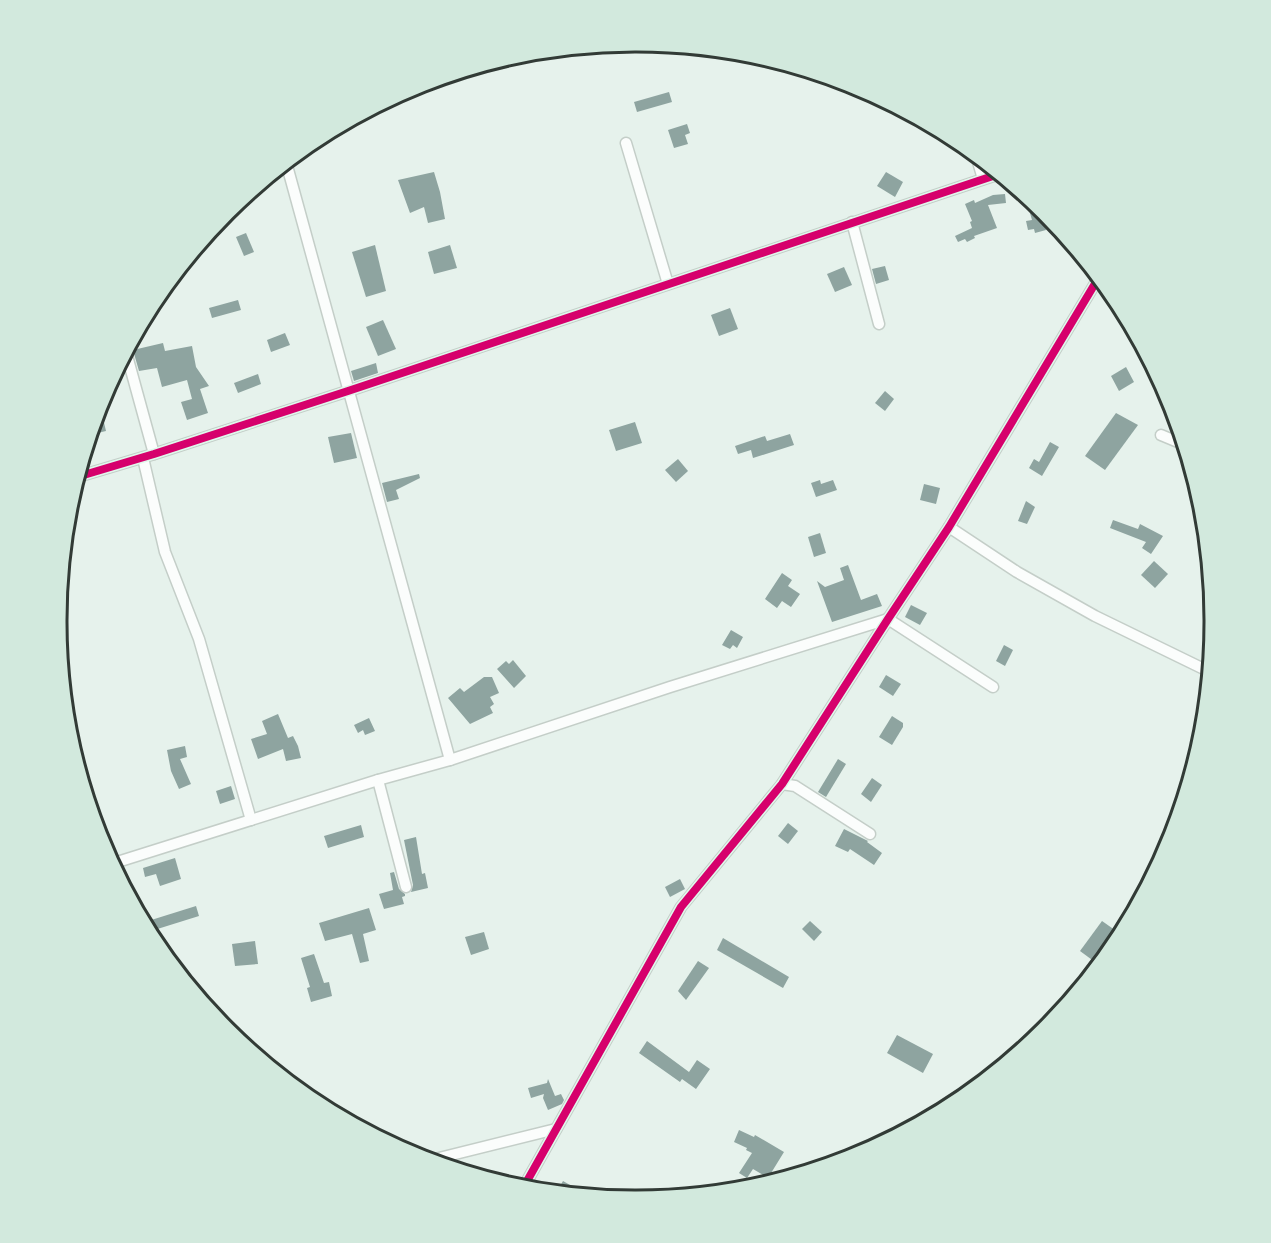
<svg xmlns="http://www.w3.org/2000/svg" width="1271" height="1243" font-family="'Work Sans',sans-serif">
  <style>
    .building { fill: #8ea4a0 }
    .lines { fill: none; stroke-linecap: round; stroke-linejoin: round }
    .street-casing { stroke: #c4cec8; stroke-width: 13 }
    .street { stroke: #fbfdfc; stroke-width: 10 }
    .cycleway-casing { stroke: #e0f8ec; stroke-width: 11 }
    .cycleway { stroke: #d6006c; stroke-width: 8 }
    .rim { fill: none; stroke: #323b36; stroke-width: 3 }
  </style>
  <rect width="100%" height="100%" fill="#e6f2ec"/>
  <g class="building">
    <polygon points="669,92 672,102 637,112 634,102"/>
    <polygon points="687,124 690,133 685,135 688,144 674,148 668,130"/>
    <polygon points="434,172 440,192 445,219 428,223 424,207 410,213 398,180"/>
    <polygon points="886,172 903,182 895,197 877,186"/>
    <polygon points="1005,194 1006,203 988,205 997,228 974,236 975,238 967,242 965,239 958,242 955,236 972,228 970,222 972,221 965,204 974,200 975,203 993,195"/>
    <polygon points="1041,211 1046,230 1035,233 1034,229 1028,230 1026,221 1032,220 1030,213"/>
    <polygon points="246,233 254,252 244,256 236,237"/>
    <polygon points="375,245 386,291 366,297 352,252"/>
    <polygon points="450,245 457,268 434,274 428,252"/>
    <polygon points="885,266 889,280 876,284 872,269"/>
    <polygon points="844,267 852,285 835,292 827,274"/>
    <polygon points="238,300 241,310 212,318 209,308"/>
    <polygon points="730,308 738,329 719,336 711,315"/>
    <polygon points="383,320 396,349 378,356 366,327"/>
    <polygon points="285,333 290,345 271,352 267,340"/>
    <polygon points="163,343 165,351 192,346 196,367 209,386 200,389 208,413 187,420 181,402 192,399 187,380 162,387 157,368 139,371 133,350"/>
    <polygon points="376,363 378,373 354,381 351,371"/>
    <polygon points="1126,367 1134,382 1119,391 1111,376"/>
    <polygon points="258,374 261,384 238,393 234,383"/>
    <polygon points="885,391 894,399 885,411 875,403"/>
    <polygon points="99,402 106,431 89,435 92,426"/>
    <polygon points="1116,413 1138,425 1105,470 1085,456"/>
    <polygon points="635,422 642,443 616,451 609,430"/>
    <polygon points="351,433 357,458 334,463 328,437"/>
    <polygon points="790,434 794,445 753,458 751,450 738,454 735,446 765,436 767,441"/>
    <polygon points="1050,442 1059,447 1042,476 1029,468 1034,459 1039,462"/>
    <polygon points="678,459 688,471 676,482 665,470"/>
    <polygon points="419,474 420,478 396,490 399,499 387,502 382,483"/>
    <polygon points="820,480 821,484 833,480 837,490 816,497 811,483"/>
    <polygon points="924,484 940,488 936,504 920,500"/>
    <polygon points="1026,501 1035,507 1027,524 1018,521"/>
    <polygon points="1113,520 1138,529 1140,524 1163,536 1151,554 1142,548 1146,542 1110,528"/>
    <polygon points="820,533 826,553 814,557 808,537"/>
    <polygon points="1154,561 1168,574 1155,588 1141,575"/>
    <polygon points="848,565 861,600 877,594 882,606 832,622 817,581 825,587 844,580 840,568"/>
    <polygon points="782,573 792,580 788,586 800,594 791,607 782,601 777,608 765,599"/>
    <polygon points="911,605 927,613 920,625 905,617"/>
    <polygon points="731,630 743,637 737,648 733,645 730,649 722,645"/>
    <polygon points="1004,645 1013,650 1005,666 996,661"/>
    <polygon points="513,660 526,676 514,688 497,669 506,661 509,664"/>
    <polygon points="886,675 901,684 893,696 879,687"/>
    <polygon points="484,677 492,677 499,693 490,697 494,704 490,707 493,713 470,724 448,698 460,688 464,692"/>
    <polygon points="278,714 288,738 293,736 298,746 301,758 286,761 283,749 258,759 251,739 267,734 262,721"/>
    <polygon points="892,716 903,723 903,727 892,745 879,737"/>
    <polygon points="369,718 375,731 365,735 363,730 358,733 354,725"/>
    <polygon points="185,746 187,757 180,759 191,784 179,789 171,771 167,750"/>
    <polygon points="838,759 846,764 826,797 818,792"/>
    <polygon points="872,778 882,785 871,802 861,794"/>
    <polygon points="231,786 235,799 220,804 216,791"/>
    <polygon points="788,823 798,831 788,844 778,836"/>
    <polygon points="361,825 364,837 328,848 324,836"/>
    <polygon points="844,829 868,841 867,842 882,853 874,865 850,849 848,852 835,846"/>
    <polygon points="416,837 422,874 425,873 428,888 411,892 413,885 404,840"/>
    <polygon points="175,858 181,879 160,886 156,874 145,877 143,868"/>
    <polygon points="394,872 399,889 405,894 405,896 402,897 404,904 384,909 379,894 393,890 390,873"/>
    <polygon points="680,879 685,889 670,897 665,887"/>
    <polygon points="196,906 199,916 151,931 148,921"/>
    <polygon points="369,908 376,930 363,934 369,961 360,963 352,934 325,941 319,923"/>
    <polygon points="810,921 822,932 814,941 802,929"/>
    <polygon points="1102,921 1122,935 1099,965 1080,951"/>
    <polygon points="484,932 489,949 471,955 465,937"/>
    <polygon points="723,938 789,977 783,988 717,950"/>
    <polygon points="255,941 258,964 235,966 232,944"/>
    <polygon points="314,954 324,983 329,982 332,996 311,1002 307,988 310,987 301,958"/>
    <polygon points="698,961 709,968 686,1000 678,991"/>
    <polygon points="897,1035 933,1054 923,1073 887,1053"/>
    <polygon points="647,1041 689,1072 697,1060 710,1069 696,1089 682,1079 680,1082 639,1053"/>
    <polygon points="548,1079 555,1096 561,1094 564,1100 562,1104 548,1110 543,1098 544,1094 531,1098 528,1088 547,1083"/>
    <polygon points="739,1130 754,1137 755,1135 784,1152 768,1178 753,1169 747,1178 739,1173 752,1153 746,1150 747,1148 734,1142"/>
    <polygon points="563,1181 591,1197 565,1194 558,1190"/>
  </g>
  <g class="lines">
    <g class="street-casing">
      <g id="street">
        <polyline points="626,143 668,284"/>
        <polyline points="976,155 983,179"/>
        <polyline points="286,162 450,760"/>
        <polyline points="852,222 879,324"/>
        <polyline points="126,352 154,454"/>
        <polyline points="1161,435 1185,445"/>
        <polyline points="143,458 165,552 199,639 251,820"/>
        <polyline points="77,477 154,454 348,391 999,174"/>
        <polyline points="949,527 1017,572 1095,616 1210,672"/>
        <polyline points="378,780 406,887"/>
        <polyline points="782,784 795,786 870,834"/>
        <polyline points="111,864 378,780 450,760 670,687 888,619 993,687"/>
        <polyline points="427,1161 556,1129"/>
        <polyline points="522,1190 681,907 782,784 888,619 949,527 1099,277"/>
      </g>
    </g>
    <use href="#street" class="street"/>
    <g class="cycleway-casing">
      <g id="cycleway">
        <polyline points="77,477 154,454 348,391 999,174"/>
        <polyline points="522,1190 681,907 782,784 888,619 949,527 1099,277"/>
      </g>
    </g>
    <use href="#cycleway" class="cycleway"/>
  </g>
  <path d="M0 0H1271V1243H0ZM635 52H636A568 568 0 0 1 1204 620V622A568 568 0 0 1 636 1190H635A568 568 0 0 1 67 622V620A568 568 0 0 1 635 52Z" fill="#d2e9dd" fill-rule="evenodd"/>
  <path class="rim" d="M635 52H636A568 568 0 0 1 1204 620V622A568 568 0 0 1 636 1190H635A568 568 0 0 1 67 622V620A568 568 0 0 1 635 52Z"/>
</svg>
